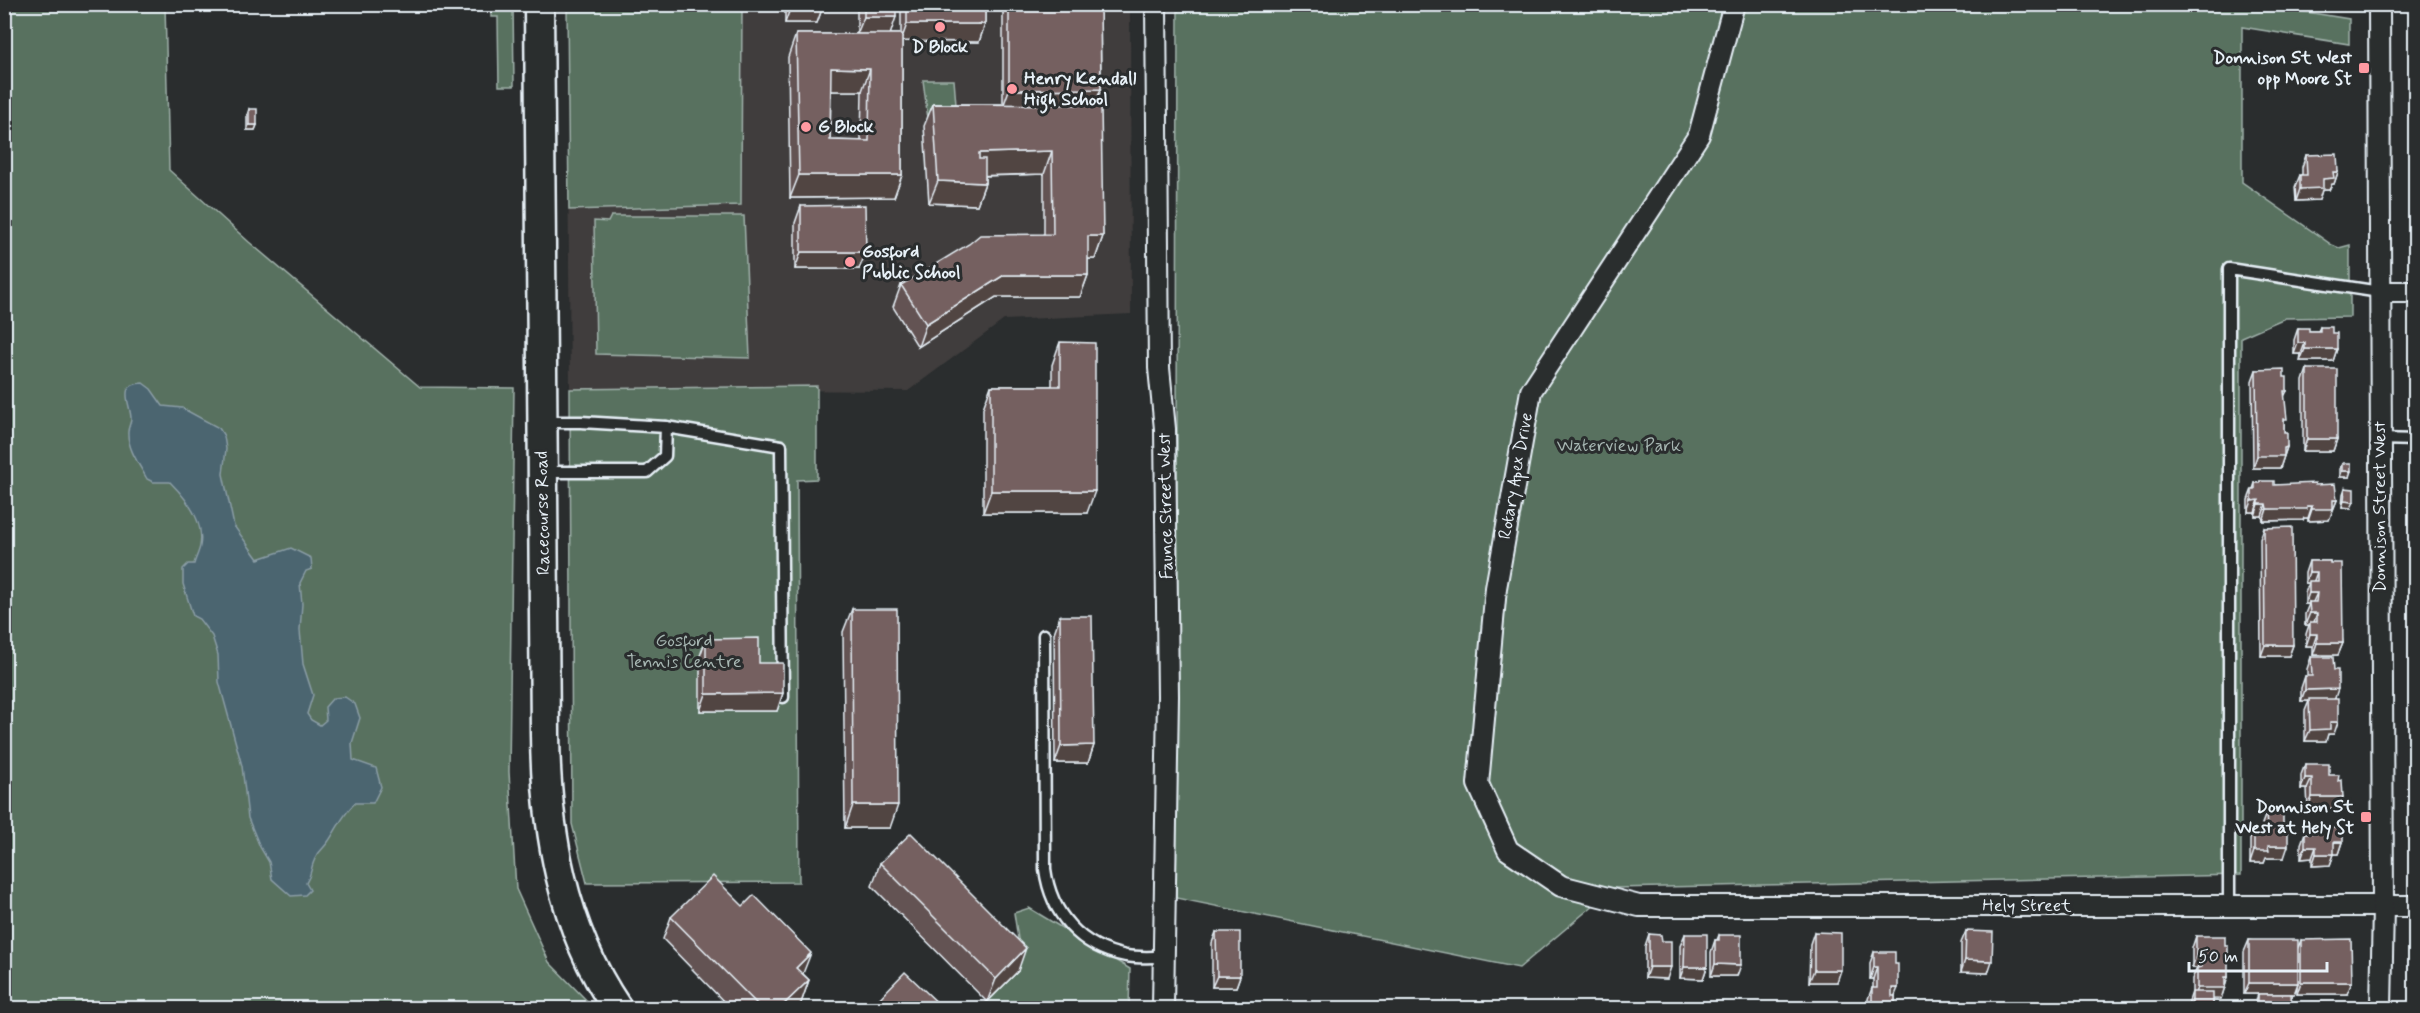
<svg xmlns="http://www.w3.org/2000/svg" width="2420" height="1013" font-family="Mynerve,sans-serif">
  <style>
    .built { fill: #403d3d }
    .green { fill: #58715e; stroke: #a0b1ab; stroke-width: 1.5 }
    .water { fill: #4c6570; stroke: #8a9da6; stroke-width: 1.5 }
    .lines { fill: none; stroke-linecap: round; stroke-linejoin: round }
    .service-casing { stroke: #e8f1f8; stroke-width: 15 }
    .minor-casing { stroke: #e8f1f8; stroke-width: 24 }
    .secondary-casing { stroke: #e8f1f8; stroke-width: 33 }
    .service { stroke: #2a2d2e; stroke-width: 10 }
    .minor { stroke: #2a2d2e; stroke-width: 20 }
    .secondary { stroke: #2a2d2e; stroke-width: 28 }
    .wall { fill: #645353; stroke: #e8f1f8; stroke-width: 1.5; fill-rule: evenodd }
    .shaded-wall { fill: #514443; stroke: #e8f1f8; stroke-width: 1.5 }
    .building { fill: #746160; stroke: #e8f1f8; stroke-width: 1.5; fill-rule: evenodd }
    .poi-dot { fill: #ff9aa2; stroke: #2a2d2e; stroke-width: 2 }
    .labels { text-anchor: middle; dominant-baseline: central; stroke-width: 6; stroke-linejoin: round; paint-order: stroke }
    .poi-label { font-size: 18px; font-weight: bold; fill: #e8f1f8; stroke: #2a2d2e; text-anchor: start }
    .park-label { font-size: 18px; fill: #a7b7b3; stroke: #2a2d2e }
    .street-label { font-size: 18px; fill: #e8f1f8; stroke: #2a2d2e }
  </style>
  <rect width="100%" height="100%" fill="#2a2d2e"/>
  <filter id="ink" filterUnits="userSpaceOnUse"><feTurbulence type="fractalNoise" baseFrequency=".0167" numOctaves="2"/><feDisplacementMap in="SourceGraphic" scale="12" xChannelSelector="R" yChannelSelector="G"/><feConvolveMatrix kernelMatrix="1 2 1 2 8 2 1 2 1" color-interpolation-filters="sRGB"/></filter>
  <g filter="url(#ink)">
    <polygon class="built" points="567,5 1130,5 1131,314 1004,320 908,391 570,389"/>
    <g class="green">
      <polygon points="2258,4 2349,19 2349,44 2242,27 2242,182 2332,245 2339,248 2350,245 2350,317 2285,318 2241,337 2241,875 1614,888 1519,968 1176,898 1178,5"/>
      <polygon points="5,5 165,5 169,170 249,242 420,387 514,388 509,772 516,889 549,962 594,1008 5,1008"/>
      <polygon points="491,5 513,5 514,86 499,86 498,17 491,17"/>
      <polygon points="567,5 742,5 741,205 569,210"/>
      <polygon points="923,80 954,80 957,117 928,119"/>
      <polygon points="611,216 744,216 750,358 596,354 594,221 608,222"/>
      <polygon points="817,386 817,479 797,480 799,882 587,883 572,824 570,389"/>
      <polygon points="1029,908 1130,969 1129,1008 1101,1008 1072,1004 1029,1008 985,1008 984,1006 1018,971 1021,958 1014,913"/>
    </g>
    <path class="water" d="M143 383 151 389 163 406 182 408 219 428 224 436 226 449 223 474 234 526 258 559 291 548 311 558 312 569 306 571 300 583 302 604 300 630 303 664 313 695 307 714 311 720 320 725 326 720 325 707 333 698 345 697 355 704 360 718 352 743 353 760 376 768 381 787 373 803H355C343 814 337 829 328 842 323 849 317 853 314 861 310 870 312 874 306 883L310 890 305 895 291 896 272 879 269 862 260 847 248 818 242 766 219 682 218 655 212 636 199 619 193 616 183 584V569L188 564H194C195 559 199 552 200 546 205 521 186 498 170 482H153L147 479C140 466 127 448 128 432 128 427 131 423 131 419 131 404 116 384 143 383Z"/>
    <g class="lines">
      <g class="service-casing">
        <g id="service">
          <polyline points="542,422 581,422 666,427 665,456 647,472 545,472"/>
          <polyline points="666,427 781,446 783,697"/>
          <polyline points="2380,439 2416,440"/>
          <path d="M1044 635 1045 869C1051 914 1080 947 1126 956 1138 958 1151 957 1163 957"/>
          <polyline points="2229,906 2229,269 2380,292"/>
        </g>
      </g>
      <g class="minor-casing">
        <g id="minor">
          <polyline points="1156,4 1159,368 1165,429 1168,696 1163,1008"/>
          <polyline points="1734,4 1699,135 1531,391 1496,588 1478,784 1508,850 1561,886 1639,906 2416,906"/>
          <polyline points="2379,4 2383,906 2381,1008"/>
          <polyline points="2380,292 2416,292"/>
        </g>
      </g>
      <g class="secondary-casing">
        <path id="secondary" d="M539 4 545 734C546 831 562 927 617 1008"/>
      </g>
      <use href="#service" class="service"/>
      <use href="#minor" class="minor"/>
      <use href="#secondary" class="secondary"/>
    </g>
    <g class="wall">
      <polygon points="785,4 823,4 823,6 817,23 785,23"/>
      <path d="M857 4H896L890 34H901V12L903 4H985V24L979 42 902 41V175L894 197 790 198 788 57 796 34H857ZM831 91H862L861 141 830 140Z"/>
      <polygon points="1005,4 1100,4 1101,89 1095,105 1103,236 1095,259 1088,259 1088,275 1080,297 996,297 918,347 893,307 901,285 1044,234 1044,174 985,176 985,183 977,205 929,203 924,126 933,104 1003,104 1003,11"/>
      <polygon points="249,109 257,125 255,130 247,130 247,115"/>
      <polygon points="2306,155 2338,172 2334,184 2332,184 2329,190 2322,190 2319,200 2296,201 2295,187 2300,175 2302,175 2302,167"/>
      <polygon points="801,206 859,269 795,269 795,223"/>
      <polygon points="2320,327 2337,349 2333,361 2300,361 2301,354 2294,354 2294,340 2298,328 2309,331 2318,331"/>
      <polygon points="2415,328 2415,372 2413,372 2413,335"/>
      <polygon points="1060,342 1087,513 983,513 983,408 991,386 1052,386 1052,365"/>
      <polygon points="2307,369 2337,439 2333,451 2303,451 2303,381"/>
      <polygon points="2256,370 2284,377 2287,391 2284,397 2284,433 2287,447 2280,468 2253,468 2252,381"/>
      <polygon points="2342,463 2349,477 2340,477 2340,469"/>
      <polygon points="2260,481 2274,485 2315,485 2337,500 2329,520 2308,521 2308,518 2304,518 2303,520 2263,521 2262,516 2255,516 2255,512 2248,512 2248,500 2252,489 2253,489 2255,483 2259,483"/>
      <polygon points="2345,488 2351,508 2342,507 2343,494"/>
      <polygon points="2264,528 2293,645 2289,656 2261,656 2260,539"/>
      <polygon points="2309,561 2330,561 2343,643 2338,655 2313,655 2313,646 2306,646 2306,634 2309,625 2305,625 2305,614 2309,604 2305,604 2305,593 2309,583 2305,583 2305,573"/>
      <polygon points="852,609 890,828 845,828 843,632"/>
      <polygon points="1060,616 1094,745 1088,763 1055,763 1054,633"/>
      <polygon points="706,639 759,663 783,693 777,711 700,711 700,656"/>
      <polygon points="2311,657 2335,699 2334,734 2328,734 2326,741 2305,741 2305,711 2309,701 2301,701 2301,688 2305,676 2307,676 2307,669"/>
      <polygon points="2305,764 2329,775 2338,808 2308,809 2307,789 2301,789 2301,775"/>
      <polygon points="2266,813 2284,858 2266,858 2264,863 2250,863 2250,840 2254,829 2262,829 2262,824"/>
      <polygon points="2317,828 2343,842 2339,854 2334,854 2330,865 2312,866 2312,858 2301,859 2301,844 2305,833 2316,833"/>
      <polygon points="880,863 1018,971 987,1002 872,886"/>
      <polygon points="671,917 803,974 809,980 801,1003 795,1008 730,1008 663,939"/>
      <polygon points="1966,931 1988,973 1961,972 1961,943"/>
      <polygon points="1216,932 1240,976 1236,987 1212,987 1212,943"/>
      <polygon points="1814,932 1837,982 1809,982 1810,944"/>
      <polygon points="1649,934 1662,941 1667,979 1645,978 1645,946"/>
      <polygon points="1685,934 1707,967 1703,979 1680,978 1680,946"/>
      <polygon points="1719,935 1737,976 1711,976 1711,952 1715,940 1717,940"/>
      <polygon points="2196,936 2225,945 2228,977 2221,999 2213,999 2213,1006 2232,1008 2188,1008 2188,1004 2192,992 2192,979 2197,968 2192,968 2192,948"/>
      <polygon points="2249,940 2298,948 2301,940 2347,994 2297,994 2297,986 2294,994 2291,994 2292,1008 2254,1008 2258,994 2261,994 2244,994 2244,952"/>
      <polygon points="1874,952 1895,996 1895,1008 1868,1008 1868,999 1872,988 1873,988 1873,979 1870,979 1870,963"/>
    </g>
    <g class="shaded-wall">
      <polygon points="791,6 823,6 817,23 785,23"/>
      <polygon points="864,17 896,17 890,35 857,34"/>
      <polygon points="907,24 985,24 979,42 901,41"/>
      <polygon points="831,68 870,69 862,91 822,91"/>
      <polygon points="1101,89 1094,106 1003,107 1009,90"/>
      <polygon points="249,125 257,125 255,130 247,130"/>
      <polygon points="1052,151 1044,174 971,176 979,153"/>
      <polygon points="2333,172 2338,172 2334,184 2332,184 2329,190 2322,190 2319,200 2296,201 2300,189 2323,179"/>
      <polygon points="799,175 902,175 894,197 790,198"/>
      <polygon points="938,181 985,183 977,205 929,203"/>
      <polygon points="1088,236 1103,236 1095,259 1080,259"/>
      <polygon points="801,252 866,252 859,269 795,269"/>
      <polygon points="1004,275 1088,275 1080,297 996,297 918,347 926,324"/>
      <polygon points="2298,343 2305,343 2301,354 2294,354"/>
      <polygon points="2305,349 2337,349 2333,361 2300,361"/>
      <polygon points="2307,439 2337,439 2333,451 2303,451"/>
      <polygon points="2287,447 2280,468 2253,468 2257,456"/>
      <polygon points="2342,471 2351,471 2349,477 2340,477"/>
      <polygon points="991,491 1095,491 1087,513 983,513"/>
      <polygon points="2259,500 2255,512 2248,512 2252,501"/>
      <polygon points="2333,500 2337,500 2329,520 2308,521 2312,509"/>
      <polygon points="2344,501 2354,502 2351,508 2342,507"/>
      <polygon points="2259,504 2266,504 2262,516 2255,516"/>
      <polygon points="2312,506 2308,518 2304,518 2303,520 2263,521 2267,509"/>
      <polygon points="2309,572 2317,572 2313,583 2305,583"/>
      <polygon points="2309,593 2317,593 2312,604 2309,602 2309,604 2305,604"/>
      <polygon points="2310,613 2317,613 2313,625 2310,622 2309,625 2305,625"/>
      <polygon points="2310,634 2317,634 2313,646 2306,646"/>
      <polygon points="2317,643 2343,643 2338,655 2313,655"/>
      <polygon points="2265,645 2293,645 2289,656 2261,656"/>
      <polygon points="2338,689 2334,701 2301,701 2305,690"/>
      <polygon points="783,693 777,711 700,711 706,694"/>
      <polygon points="2330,722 2338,722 2334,734 2328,734 2326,741 2305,741 2310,730"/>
      <polygon points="1094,745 1088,763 1055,763 1061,746"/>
      <polygon points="2305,778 2312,778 2307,789 2301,789"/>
      <polygon points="2312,797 2343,797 2338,808 2308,809"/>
      <polygon points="853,805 898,805 890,828 845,828"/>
      <polygon points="2334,842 2343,842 2339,854 2330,854"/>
      <polygon points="2268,846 2288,846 2284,858 2266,858 2264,863 2250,863 2254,851"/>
      <polygon points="2305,847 2316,847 2312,858 2301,859"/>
      <polygon points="2316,854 2334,854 2330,865 2312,866"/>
      <polygon points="1026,948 1018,971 987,1002 996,979"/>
      <polygon points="811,953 802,976 796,968"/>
      <polygon points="2196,956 2202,956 2197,968 2192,968"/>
      <polygon points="1965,960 1992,961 1988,973 1961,972"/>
      <polygon points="1715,964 1741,965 1737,976 1711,976"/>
      <polygon points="1649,967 1671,967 1667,979 1645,978"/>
      <polygon points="1684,967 1707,967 1703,979 1680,978"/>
      <polygon points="1874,967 1877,967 1873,979 1870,979"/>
      <polygon points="1814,970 1841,970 1837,982 1809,982"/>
      <polygon points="1217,976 1240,976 1236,987 1212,987"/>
      <polygon points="2225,977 2228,977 2221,999 2192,1000 2197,988"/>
      <polygon points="809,980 801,1003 795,1008 780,1008"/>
      <polygon points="2301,982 2352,982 2347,994 2297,994"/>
      <polygon points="2249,983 2298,983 2294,994 2244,994"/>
      <polygon points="1892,988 1898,988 1893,1000 1888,1000"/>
      <polygon points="1872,1002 1876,1002 1873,1008 1869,1008"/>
    </g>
    <g class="building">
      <rect x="791" y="4" width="32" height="2"/>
      <rect x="864" y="4" width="32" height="13"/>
      <rect x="907" y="4" width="78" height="20"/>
      <polygon points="1009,4 1100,4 1101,89 1009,90"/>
      <path d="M796 34H902V175H799ZM831 68 870 69 869 141 830 140Z"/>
      <polygon points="933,104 1101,105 1103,236 1088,236 1088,275 1004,275 926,324 901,285 969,244 980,235 1053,234 1052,151 979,153 979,159 985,159 985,183 938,181"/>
      <rect x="249" y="109" width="8" height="16"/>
      <polygon points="2337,154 2338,172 2333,172 2334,178 2323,179 2323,188 2300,189 2300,175 2307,175 2306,155"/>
      <polygon points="865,205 866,252 801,252 801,206"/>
      <polygon points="2320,327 2332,327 2332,333 2337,333 2337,349 2305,349 2305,343 2298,343 2298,328 2309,328 2309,331 2320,331"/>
      <polygon points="1060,342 1095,343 1095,491 991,491 991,386 1060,386"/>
      <polygon points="2284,369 2284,377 2287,377 2287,391 2284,391 2287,419 2284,419 2284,433 2287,433 2287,447 2284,448 2284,456 2257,456 2256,370"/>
      <rect x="2307" y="369" width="30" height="70"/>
      <rect x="2342" y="463" width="9" height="8"/>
      <polygon points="2260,481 2274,481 2274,485 2315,483 2315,485 2335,484 2337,500 2333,500 2333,509 2312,509 2312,506 2307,506 2307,509 2267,509 2266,504 2259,504 2259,500 2252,501 2252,489 2255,489 2255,483 2260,483"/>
      <polygon points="2345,488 2354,489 2354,502 2344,501"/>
      <polygon points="2292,527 2293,645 2265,645 2264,528"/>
      <polygon points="2309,561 2330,561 2330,563 2342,563 2343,643 2317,643 2317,634 2310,634 2310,622 2317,622 2317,613 2310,613 2309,602 2316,602 2317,593 2309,593 2309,581 2317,581 2317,572 2309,572"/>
      <polygon points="852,609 897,609 898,805 853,805"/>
      <polygon points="1060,616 1092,616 1094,745 1061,746"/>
      <polygon points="759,638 759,663 783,663 783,693 706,694 706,639"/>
      <polygon points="2311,657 2333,657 2334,670 2338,670 2338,689 2305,690 2305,676 2312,676"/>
      <polygon points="2309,699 2338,699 2338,722 2330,722 2330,729 2310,730"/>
      <polygon points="2305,764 2329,764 2329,775 2339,775 2338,781 2342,780 2343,797 2312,797 2312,778 2305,778"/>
      <polygon points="2266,813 2283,813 2283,828 2288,828 2288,846 2268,846 2269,851 2254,851 2254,829 2267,829"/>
      <polygon points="2317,828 2343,828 2343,842 2334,842 2334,854 2316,854 2316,847 2305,847 2305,833 2318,833"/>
      <polygon points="911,833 1026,948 996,979 880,863"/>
      <polygon points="713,876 743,906 754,895 811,953 796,968 809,980 780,1008 761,1008 671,917"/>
      <polygon points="1966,931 1993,932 1992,961 1965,960"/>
      <polygon points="1216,932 1240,932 1240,976 1217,976"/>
      <polygon points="1814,932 1841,933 1841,970 1814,970"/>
      <polygon points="1649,934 1661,935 1662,941 1671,941 1671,967 1649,967"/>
      <polygon points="1685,934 1707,934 1707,967 1684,967"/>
      <polygon points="1719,935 1741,935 1741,965 1715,964 1715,940 1719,940"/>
      <polygon points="2196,936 2225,936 2225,945 2228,945 2228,977 2225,977 2225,988 2197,988 2197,968 2202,967 2202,956 2196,956"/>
      <polygon points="2351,939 2352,982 2301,982 2301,940"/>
      <rect x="2249" y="940" width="49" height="43"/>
      <polygon points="1874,952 1895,952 1895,964 1898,964 1898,988 1892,988 1892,996 1895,996 1895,1008 1875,1008 1876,1002 1872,1002 1872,988 1877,988 1877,967 1874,967"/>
      <polygon points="905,972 943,1008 870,1008"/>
      <polygon points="2192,992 2213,992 2213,1006 2232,1006 2232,1008 2192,1008"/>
      <polygon points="2258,994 2291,994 2292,1008 2255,1008 2258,1008"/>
      <polygon points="2312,1002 2346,1004 2346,1008 2302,1008 2302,1005 2312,1005"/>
    </g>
  </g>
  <g class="poi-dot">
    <circle cx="940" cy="27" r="6"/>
    <rect x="2358" y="62" width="12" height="12" rx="3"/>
    <circle cx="1012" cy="89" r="6"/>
    <circle cx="806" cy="127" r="6"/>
    <circle cx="850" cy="262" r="6"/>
    <rect x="2360" y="811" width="12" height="12" rx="3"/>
  </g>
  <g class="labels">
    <g class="poi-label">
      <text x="940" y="47" text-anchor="middle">D Block</text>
      <text x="2352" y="58" text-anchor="end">Donnison St West<tspan x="2352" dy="21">opp Moore St</tspan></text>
      <text x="1024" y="79">Henry Kendall<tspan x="1024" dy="21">High School</tspan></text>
      <text x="818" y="127">G Block</text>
      <text x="862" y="252">Gosford<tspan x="862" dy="21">Public School</tspan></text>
      <text x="2354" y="807" text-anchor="end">Donnison St<tspan x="2354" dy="21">West at Hely St</tspan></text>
    </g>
    <g class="park-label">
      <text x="1619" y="446">Waterview Park</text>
      <text x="684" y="641">Gosford<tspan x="684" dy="21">Tennis Centre</tspan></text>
    </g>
    <g class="street-label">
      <text transform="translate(1516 476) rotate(-80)">Rotary Apex Drive</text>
      <text transform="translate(1166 506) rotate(-91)">Faunce Street West</text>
      <text transform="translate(2380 507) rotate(-90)">Donnison Street West</text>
      <text transform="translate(543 513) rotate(-91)">Racecourse Road</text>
      <text x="2027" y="906">Hely Street</text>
    </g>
  </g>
  <rect width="2420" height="1013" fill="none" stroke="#2a2d2e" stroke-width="24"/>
  <rect x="12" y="12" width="2396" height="989" fill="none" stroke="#e8f1f8" stroke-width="2" filter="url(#ink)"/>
  <path d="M2189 962v9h138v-9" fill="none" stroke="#e8f1f8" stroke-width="3"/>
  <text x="2198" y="962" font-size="18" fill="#e8f1f8" stroke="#2a2d2e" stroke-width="4.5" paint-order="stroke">50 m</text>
</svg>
